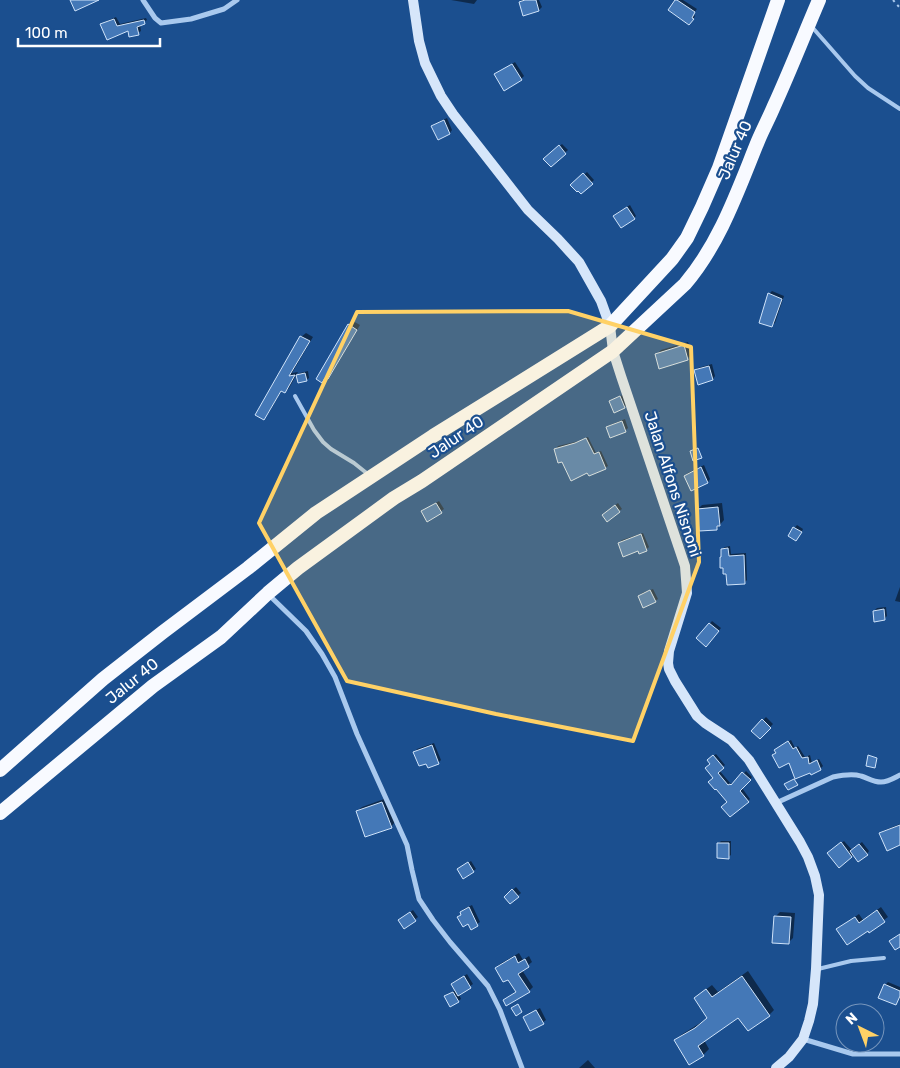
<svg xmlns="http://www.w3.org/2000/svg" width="900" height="1068" font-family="Rubik,sans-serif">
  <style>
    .shadow { fill: #0007 }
    .building { fill: #4478b7; stroke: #cfe3fa }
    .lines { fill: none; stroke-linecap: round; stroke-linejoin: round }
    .path { stroke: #a9c9ee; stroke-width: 2; stroke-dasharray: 2.5 4; stroke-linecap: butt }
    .service { stroke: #a9c9ee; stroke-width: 4 }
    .minor { stroke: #a9c9ee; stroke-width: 5 }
    .secondary { stroke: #d6e6fa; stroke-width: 10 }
    .trunk { stroke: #f8faff; stroke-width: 14 }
    .marked { fill: #ffd166; fill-opacity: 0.2; stroke: #ffd166; stroke-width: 4; stroke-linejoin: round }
    .labels { text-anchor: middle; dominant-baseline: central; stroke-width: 4.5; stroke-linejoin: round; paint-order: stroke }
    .street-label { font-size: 16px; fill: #fff; stroke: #1b4f8f }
  </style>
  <rect width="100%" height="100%" fill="#1b4f8f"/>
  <g class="shadow">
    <polygon points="451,0 477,0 474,4"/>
    <polygon points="522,0 539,0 542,7 539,10 524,14 520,2"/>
    <polygon points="676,0 683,0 697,9 693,14 695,16 692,21"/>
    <polygon points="116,17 120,24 146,18 147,20 140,24 141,31 138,33 129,29 102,25 105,22"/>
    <polygon points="515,62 524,76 521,79 499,72"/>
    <polygon points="447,118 452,130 450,133 438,138 433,126 435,124"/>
    <polygon points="562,144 568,150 551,165 545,159"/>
    <polygon points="587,172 594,180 581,192 572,185"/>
    <polygon points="630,205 636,216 634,218 617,213"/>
    <polygon points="772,291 784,296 775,323 772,325 769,294"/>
    <polygon points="353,321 360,325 332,373 322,381 349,325"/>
    <polygon points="306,333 313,337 292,373 298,372 289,388 285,392 282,390 268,414 264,419 301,337"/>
    <polygon points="688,342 692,354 687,359 656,355 661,350"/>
    <polygon points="712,364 715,376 713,379 695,371 698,368"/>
    <polygon points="308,371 309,378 306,380 298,375 300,373"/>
    <polygon points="623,395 627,405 624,407 610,401 613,399"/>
    <polygon points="625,419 628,428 625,431 607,427 610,425"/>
    <polygon points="588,437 596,453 601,451 608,466 605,468 588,471 556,449 558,446 579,441"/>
    <polygon points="704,465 710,479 708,482 691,490 685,476 688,473"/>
    <polygon points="439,501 444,509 428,520 423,511"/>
    <polygon points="618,503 622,509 619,511 606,512"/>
    <polygon points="722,503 724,520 717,528 698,509 702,505"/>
    <polygon points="797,525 803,529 799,537 789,535"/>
    <polygon points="643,533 649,547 646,550 639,549 619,543 622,540"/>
    <polygon points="730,546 731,554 746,553 747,580 745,582 728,573 722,549 725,547"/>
    <polygon points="900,587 900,602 895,601"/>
    <polygon points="653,589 658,599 655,601 640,596 642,593"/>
    <polygon points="886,607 887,616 884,619 874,611 877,608"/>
    <polygon points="712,621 721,628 709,643 698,638"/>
    <polygon points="766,717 773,724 760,738 753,731"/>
    <polygon points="791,740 795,748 798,746 805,757 810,755 812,763 819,759 823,766 820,769 790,761 773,755 777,752 778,748"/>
    <polygon points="434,743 441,760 438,763 415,752 417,749"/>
    <polygon points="716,754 725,765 719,770 731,784 733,783 734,784 746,771 752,777 742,788 750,799 748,801 728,802 714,778 711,758"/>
    <polygon points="387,798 395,822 391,827 357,811 362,807"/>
    <polygon points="900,824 900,844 881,834 883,831"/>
    <polygon points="721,841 731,841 731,855 728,857 718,844"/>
    <polygon points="844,841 852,850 862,842 869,851 867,854 854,854 839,866 832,851"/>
    <polygon points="471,861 476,869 473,871 459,869"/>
    <polygon points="516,887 521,893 510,903 505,897"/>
    <polygon points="472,905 480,922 471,928 468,923 459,917 462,914 461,912 464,909"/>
    <polygon points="881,907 888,917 869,931 842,926 859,914 863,920"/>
    <polygon points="413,910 418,917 405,928 402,918"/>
    <polygon points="780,912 795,913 793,938 788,943 775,917"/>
    <polygon points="519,953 523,960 529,956 532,962 522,970 533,987 529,991 504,1000 517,991 508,978 496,968 500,964"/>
    <polygon points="748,971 774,1010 769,1015 739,1016 704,1040 709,1049 703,1055 689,1063 676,1041 681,1035 708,1018 695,998 701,993 712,985 718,992"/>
    <polygon points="467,974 473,984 459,994 461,999 458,1001 446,996 456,990 452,984"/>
    <polygon points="888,982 900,987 900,997 896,1004 885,985"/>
    <polygon points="540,1008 546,1020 531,1030 527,1015"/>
    <polygon points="588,1060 595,1068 579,1068"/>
  </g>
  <g class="building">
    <polygon points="70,0 99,0 75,11"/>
    <polygon points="525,0 536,0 539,11 523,16 519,2"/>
    <polygon points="675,0 677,0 695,12 692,18 694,19 689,25 668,10"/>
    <polygon points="114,19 117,26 144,20 145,24 137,27 139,35 129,37 128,31 107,40 100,24"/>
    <polygon points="512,64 522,80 504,91 494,74"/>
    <polygon points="444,120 450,134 438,140 431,126"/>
    <polygon points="559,145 566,154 551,167 543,159"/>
    <polygon points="583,173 593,184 581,194 578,191 577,192 570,185"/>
    <polygon points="627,207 635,219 621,228 613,216"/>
    <polygon points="768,293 782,299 772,327 759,323"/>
    <polygon points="348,324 357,330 328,379 325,378 322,383 316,379"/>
    <polygon points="300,336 310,341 289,376 295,375 285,393 281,391 264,420 255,415"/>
    <polygon points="684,345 688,360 659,369 655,354"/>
    <polygon points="709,366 713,380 698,385 694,370"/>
    <polygon points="305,373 307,381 298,383 296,375"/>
    <polygon points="620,396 625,408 614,413 609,401"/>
    <polygon points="622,421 626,432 610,438 606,427"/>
    <polygon points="586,438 594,454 599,452 606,469 589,476 587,473 571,481 562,462 558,463 554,449 575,443"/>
    <polygon points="698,448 702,458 693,461 690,451"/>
    <polygon points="701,467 708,483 691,491 684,476"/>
    <polygon points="436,503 442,513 427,522 421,511"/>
    <polygon points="615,505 620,512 607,522 602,515"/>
    <polygon points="718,507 720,526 717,526 717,530 699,531 697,509"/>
    <polygon points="793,527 802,532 796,541 788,536"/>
    <polygon points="641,534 647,551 639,554 638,551 623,557 618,543"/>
    <polygon points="728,548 729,556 744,555 745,584 727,585 726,574 723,574 723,568 720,568 720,557 721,557 721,549"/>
    <polygon points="650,590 656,602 643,608 638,596"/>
    <polygon points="884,609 885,620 874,622 873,611"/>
    <polygon points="709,623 719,631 706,647 696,638"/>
    <polygon points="762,719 771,728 760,739 751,731"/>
    <polygon points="788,741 793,749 796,747 802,758 808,757 809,764 817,760 821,770 811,775 810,773 795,779 789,763 779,768 772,755 776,753 774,750"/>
    <polygon points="432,745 439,764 428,768 426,764 419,766 413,752"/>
    <polygon points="713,755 724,768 718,773 728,785 730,784 731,785 742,772 751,780 740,791 749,802 730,817 721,807 727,802 716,789 715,790 708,782 713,778 705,768 710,764 707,760"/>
    <polygon points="868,755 877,758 875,768 866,766"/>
    <polygon points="794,779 798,785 788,790 784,784"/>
    <polygon points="382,802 392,828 365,837 356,811"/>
    <polygon points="900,825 900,845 887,851 879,833"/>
    <polygon points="841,842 852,857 839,868 827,853"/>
    <polygon points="717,843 729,843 729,859 717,858"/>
    <polygon points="859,844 868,855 858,862 850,851"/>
    <polygon points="468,862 474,872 463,879 457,869"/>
    <polygon points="512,889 519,897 510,904 504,897"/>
    <polygon points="469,907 478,926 471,930 468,924 463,927 457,917 461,915 460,912"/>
    <polygon points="877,910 885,922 869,933 868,931 847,945 836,929 855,917 859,923"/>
    <polygon points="410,912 416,921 404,929 398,920"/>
    <polygon points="774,916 791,917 789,944 772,943"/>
    <polygon points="900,934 900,947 895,950 889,941"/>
    <polygon points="515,956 518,963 525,959 529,967 518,974 530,992 506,1006 503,1000 516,992 508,980 503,982 495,968"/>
    <polygon points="464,976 471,988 458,996 451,984"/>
    <polygon points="742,976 770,1016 748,1031 738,1018 698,1046 704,1056 689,1065 674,1040 695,1028 707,1018 694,998 706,989 712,997"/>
    <polygon points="884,984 900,991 900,996 896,1005 878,998"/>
    <polygon points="453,992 459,1002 450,1007 444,996"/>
    <polygon points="518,1004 522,1012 516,1016 511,1008"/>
    <polygon points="536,1010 544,1024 530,1031 523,1017"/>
  </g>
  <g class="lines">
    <polyline class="path" points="893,0 900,8"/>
    <g class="service">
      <polyline points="812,27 855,76 868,88 900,109"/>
      <polyline points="295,396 314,430 323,442 331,449 354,463 369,475"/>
      <polyline points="818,969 851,961 884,958"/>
    </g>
    <g class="minor">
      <polyline points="143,0 155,18 161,23 191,19 224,9 237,0"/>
      <polyline points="269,595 306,631 322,654 335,677 357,734 407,845 412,870 419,899 433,920 450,942 488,986 500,1010 522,1068"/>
      <path d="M776 803 833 777C842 775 852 773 861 776 868 778 873 782 881 782 888 782 894 778 900 775"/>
      <polyline points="803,1039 853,1054 900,1054"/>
    </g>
    <polyline class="secondary" points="413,0 419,41 425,63 441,96 453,114 528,210 558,239 579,262 601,301 610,326 613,351 621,376 685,566 687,593 669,651 668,663 669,669 675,681 697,716 705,723 731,740 749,760 800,842 808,857 815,876 819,895 816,969 813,1004 809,1021 803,1039 789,1057 776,1068"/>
    <g class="trunk">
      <polyline points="0,770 103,679 163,632 248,568 316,513 433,436 610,326 672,259 687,238 702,207 719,168 778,0"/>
      <path d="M0 813 153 686 221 637 268 593 298 568 394 498 422 481 613 351 685 284C720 243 738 190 758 141 763 129 769 118 774 106 790 71 804 35 819 0"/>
    </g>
  </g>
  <path class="marked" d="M568 311 691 347 699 562 633 741 496 714 347 681 259 523 357 312Z"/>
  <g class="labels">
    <g class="street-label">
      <text transform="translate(735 150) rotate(-67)">Jalur 40</text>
      <text transform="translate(456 437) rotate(-34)">Jalur 40</text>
      <text transform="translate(673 484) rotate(72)">Jalan Alfons Nisnoni</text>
      <text transform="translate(132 681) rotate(-39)">Jalur 40</text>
    </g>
  </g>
  <g transform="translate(860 1028) rotate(318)"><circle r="24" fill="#1b4f8f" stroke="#7695bc"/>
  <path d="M0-4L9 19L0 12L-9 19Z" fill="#ffd166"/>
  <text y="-8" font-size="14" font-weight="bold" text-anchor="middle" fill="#ffffff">N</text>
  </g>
  <path d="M18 38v8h142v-8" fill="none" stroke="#ffffff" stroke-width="2.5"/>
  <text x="25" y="38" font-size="15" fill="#ffffff" stroke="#1b4f8f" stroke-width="4" paint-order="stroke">100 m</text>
</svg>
